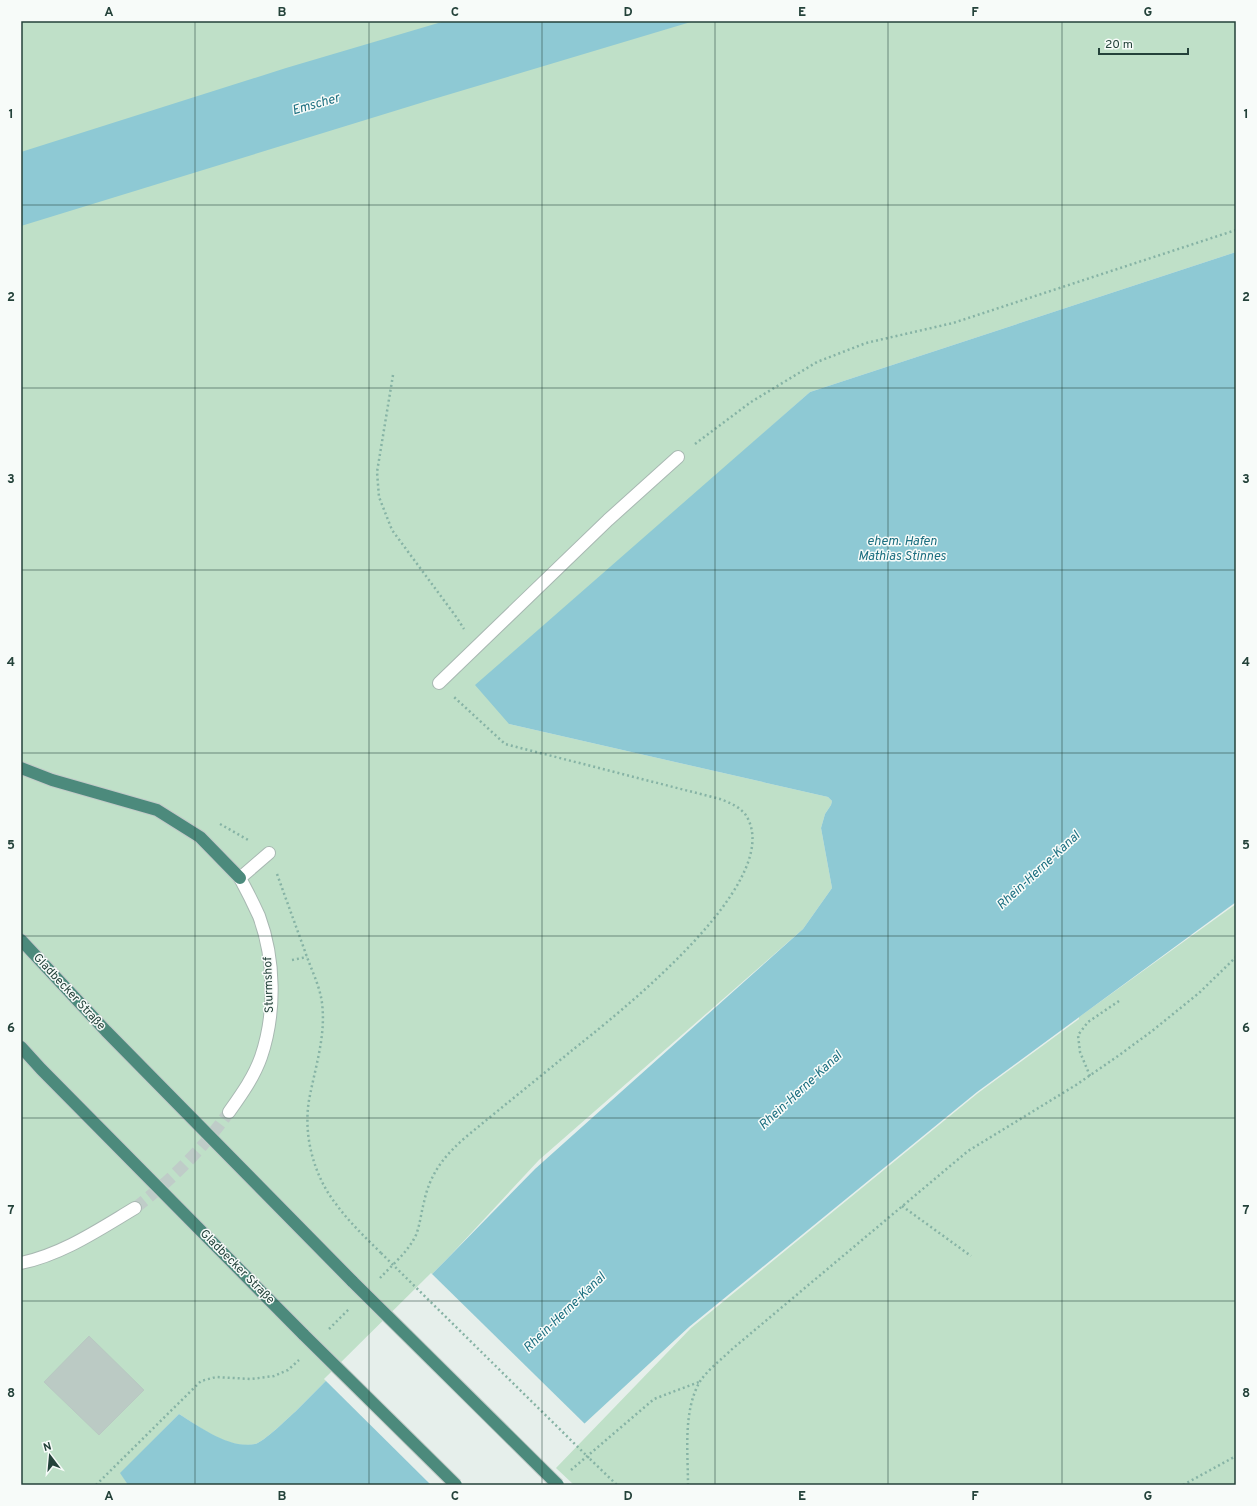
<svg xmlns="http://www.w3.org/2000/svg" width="1257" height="1506" font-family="Overpass,sans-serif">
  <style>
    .green { fill: #bfe0c8 }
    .water { fill: #8ec9d4 }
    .pier { fill: #e6efeb }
    .building { fill: #bbcac4; stroke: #b8c9c2 }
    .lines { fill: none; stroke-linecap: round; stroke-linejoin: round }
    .tertiary-tunnel { stroke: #bfccc8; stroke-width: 12; stroke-dasharray: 12 6; stroke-linecap: butt }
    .service-casing { stroke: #a8b8b2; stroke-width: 14 }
    .tertiary-casing { stroke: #a8b8b2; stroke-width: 14 }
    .trunk-casing { stroke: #c2cac8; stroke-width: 14 }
    .path { stroke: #86b3a5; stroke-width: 2.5; stroke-dasharray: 2 3; stroke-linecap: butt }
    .service { stroke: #fff; stroke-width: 12 }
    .tertiary { stroke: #fff; stroke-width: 12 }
    .trunk { stroke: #4c8a7c; stroke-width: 12 }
    .trunk-bridge-casing { stroke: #c2cac8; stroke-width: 14; stroke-linecap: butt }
    .path-bridge { stroke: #86b3a5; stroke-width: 2.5; stroke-dasharray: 2 3; stroke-linecap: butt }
    .trunk-bridge { stroke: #4c8a7c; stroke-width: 12 }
    .grid { fill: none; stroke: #24423a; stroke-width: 1; stroke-opacity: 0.55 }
    .labels { text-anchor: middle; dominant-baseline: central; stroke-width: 3; stroke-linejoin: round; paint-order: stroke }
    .street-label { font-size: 12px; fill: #24423a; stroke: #f7fbf9 }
    .water-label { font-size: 13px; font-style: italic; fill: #1c6f80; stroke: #f7fbf9 }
    .neatline { fill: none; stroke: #24423a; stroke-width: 1.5 }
    .grid-label { font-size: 13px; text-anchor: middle; font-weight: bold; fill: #24423a }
  </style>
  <rect width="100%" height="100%" fill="#e6efeb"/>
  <g class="green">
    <path d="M25 21H1236V252L810 392 739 455 509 724 828 797 832 801 831 805 825 814 821 828 832 888 803 929 539 1160 447 1259 296 1411C288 1418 264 1442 255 1444 228 1450 200 1427 179 1414L121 1473 128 1485H21V22Z"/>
    <polygon points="1236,904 1236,1485 574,1485 556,1468 691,1328 978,1093 1079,1019 1079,1017"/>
  </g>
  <g class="water">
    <polygon points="445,21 694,21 427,101 21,226 21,152 286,68"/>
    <path d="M1236 252V902L977 1092 689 1327 518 1485H128L120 1473 179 1414C200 1427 229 1449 255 1444 264 1442 288 1418 296 1411L447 1259 535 1169 803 929 832 888 821 828 825 814 831 805 832 801 828 797 509 724 475 685 810 392Z"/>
  </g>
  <polygon class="pier" points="431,1273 586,1425 521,1485 431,1485 324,1379"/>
  <polygon class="building" points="89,1336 144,1390 99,1435 44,1382"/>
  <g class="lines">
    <path class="tertiary-tunnel" d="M135 1208C170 1181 203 1149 229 1112"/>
    <g class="service-casing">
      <g id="service">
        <polyline points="439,683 608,520 678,457"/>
        <polyline points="240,878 269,853"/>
      </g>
    </g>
    <g class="tertiary-casing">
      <g id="tertiary">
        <path d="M229 1112C241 1095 254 1077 261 1057 276 1013 275 959 259 916 253 903 247 891 240 878"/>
        <path d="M21 1263C63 1254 98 1230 135 1208"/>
      </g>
    </g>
    <g class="trunk-casing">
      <g id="trunk">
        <polyline points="21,768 52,780 157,810 200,837 240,878"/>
        <polyline points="21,940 106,1031 353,1282"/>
        <polyline points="21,1047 41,1069 304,1335"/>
      </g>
    </g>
    <g class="path">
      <polyline points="393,375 377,472 379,497 392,530 457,618 464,629"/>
      <polyline points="695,444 751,402 817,362 866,343 953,323 1236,230"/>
      <polyline points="220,824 250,841"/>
      <path d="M277 874C287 902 297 929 307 957 312 971 320 987 322 1003 326 1034 316 1065 310 1095 302 1132 313 1175 336 1204 349 1222 365 1237 381 1253"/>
      <polyline points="292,960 307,957"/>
      <polyline points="1090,1076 1080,1052 1078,1035 1088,1022 1119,1001"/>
      <polyline points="902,1206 971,1256"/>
      <path d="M380 1278C392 1265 408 1252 416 1235 420 1225 421 1213 424 1202 430 1173 445 1155 467 1136 501 1108 536 1080 570 1052 615 1016 785 884 747 817 742 808 729 802 720 799L505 744 454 697"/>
      <polyline points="329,1329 349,1309"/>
      <polyline points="590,1459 617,1485"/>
      <polyline points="571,1470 654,1399 699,1382"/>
      <polyline points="96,1485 201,1381 216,1377 251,1379 274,1376 288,1370 299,1360"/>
      <path d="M688 1485C688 1452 683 1413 699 1383 707 1370 721 1360 731 1350L968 1151 1076 1085 1118 1056 1152 1031 1199 993 1236 957"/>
      <polyline points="1183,1485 1236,1456"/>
    </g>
    <use href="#service" class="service"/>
    <use href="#tertiary" class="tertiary"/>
    <use href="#trunk" class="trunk"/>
    <g class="trunk-bridge-casing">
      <g id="trunk-bridge">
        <polyline points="353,1282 558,1485"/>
        <polyline points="304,1335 456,1485"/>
      </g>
    </g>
    <polyline class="path-bridge" points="381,1253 590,1459"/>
    <use href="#trunk-bridge" class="trunk-bridge"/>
  </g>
  <path class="grid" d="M195 21V1485M369 21V1485M542 21V1485M715 21V1485M888 21V1485M1062 21V1485M21 205H1236M21 388H1236M21 570H1236M21 753H1236M21 936H1236M21 1118H1236M21 1301H1236"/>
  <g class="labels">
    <g class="street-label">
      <text transform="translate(269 985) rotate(-92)">Sturmshof</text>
      <text transform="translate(69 992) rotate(47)">Gladbecker Straße</text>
      <text transform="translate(237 1267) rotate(45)">Gladbecker Straße</text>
    </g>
    <g class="water-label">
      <text transform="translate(316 105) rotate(-16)">Emscher</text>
      <text x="902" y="542">ehem. Hafen<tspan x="902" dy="15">Mathias Stinnes</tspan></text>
      <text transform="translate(1039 871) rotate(-43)">Rhein-Herne-Kanal</text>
      <text transform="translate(801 1091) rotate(-43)">Rhein-Herne-Kanal</text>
      <text transform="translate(565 1313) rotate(-44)">Rhein-Herne-Kanal</text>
    </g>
  </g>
  <rect width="1257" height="1506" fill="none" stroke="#f7fbf9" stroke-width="44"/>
  <g transform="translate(50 1456) rotate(344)" stroke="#f7fbf9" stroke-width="3" paint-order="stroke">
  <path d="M0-3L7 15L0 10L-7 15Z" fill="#24423a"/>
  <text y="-6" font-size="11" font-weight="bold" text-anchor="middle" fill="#24423a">N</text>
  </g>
  <path d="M1099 48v6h89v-6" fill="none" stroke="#24423a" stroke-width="2"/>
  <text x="1105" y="48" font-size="12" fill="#24423a" stroke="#f7fbf9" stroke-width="3" paint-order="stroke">20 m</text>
  <rect x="22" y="22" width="1213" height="1462" class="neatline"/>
  <g class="grid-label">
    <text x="109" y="16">A</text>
    <text x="282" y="16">B</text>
    <text x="455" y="16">C</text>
    <text x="628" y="16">D</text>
    <text x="802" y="16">E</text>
    <text x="975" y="16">F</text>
    <text x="1148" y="16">G</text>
    <text x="11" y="118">1</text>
    <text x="1246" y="118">1</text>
    <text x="11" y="301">2</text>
    <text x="1246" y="301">2</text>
    <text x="11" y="483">3</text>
    <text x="1246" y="483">3</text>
    <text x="11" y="666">4</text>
    <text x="1246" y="666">4</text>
    <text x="11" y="849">5</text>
    <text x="1246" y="849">5</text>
    <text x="11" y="1032">6</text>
    <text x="1246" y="1032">6</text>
    <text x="11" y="1214">7</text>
    <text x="1246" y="1214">7</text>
    <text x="11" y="1397">8</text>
    <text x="1246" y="1397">8</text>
    <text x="109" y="1500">A</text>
    <text x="282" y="1500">B</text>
    <text x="455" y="1500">C</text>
    <text x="628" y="1500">D</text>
    <text x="802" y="1500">E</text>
    <text x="975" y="1500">F</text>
    <text x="1148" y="1500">G</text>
  </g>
</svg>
